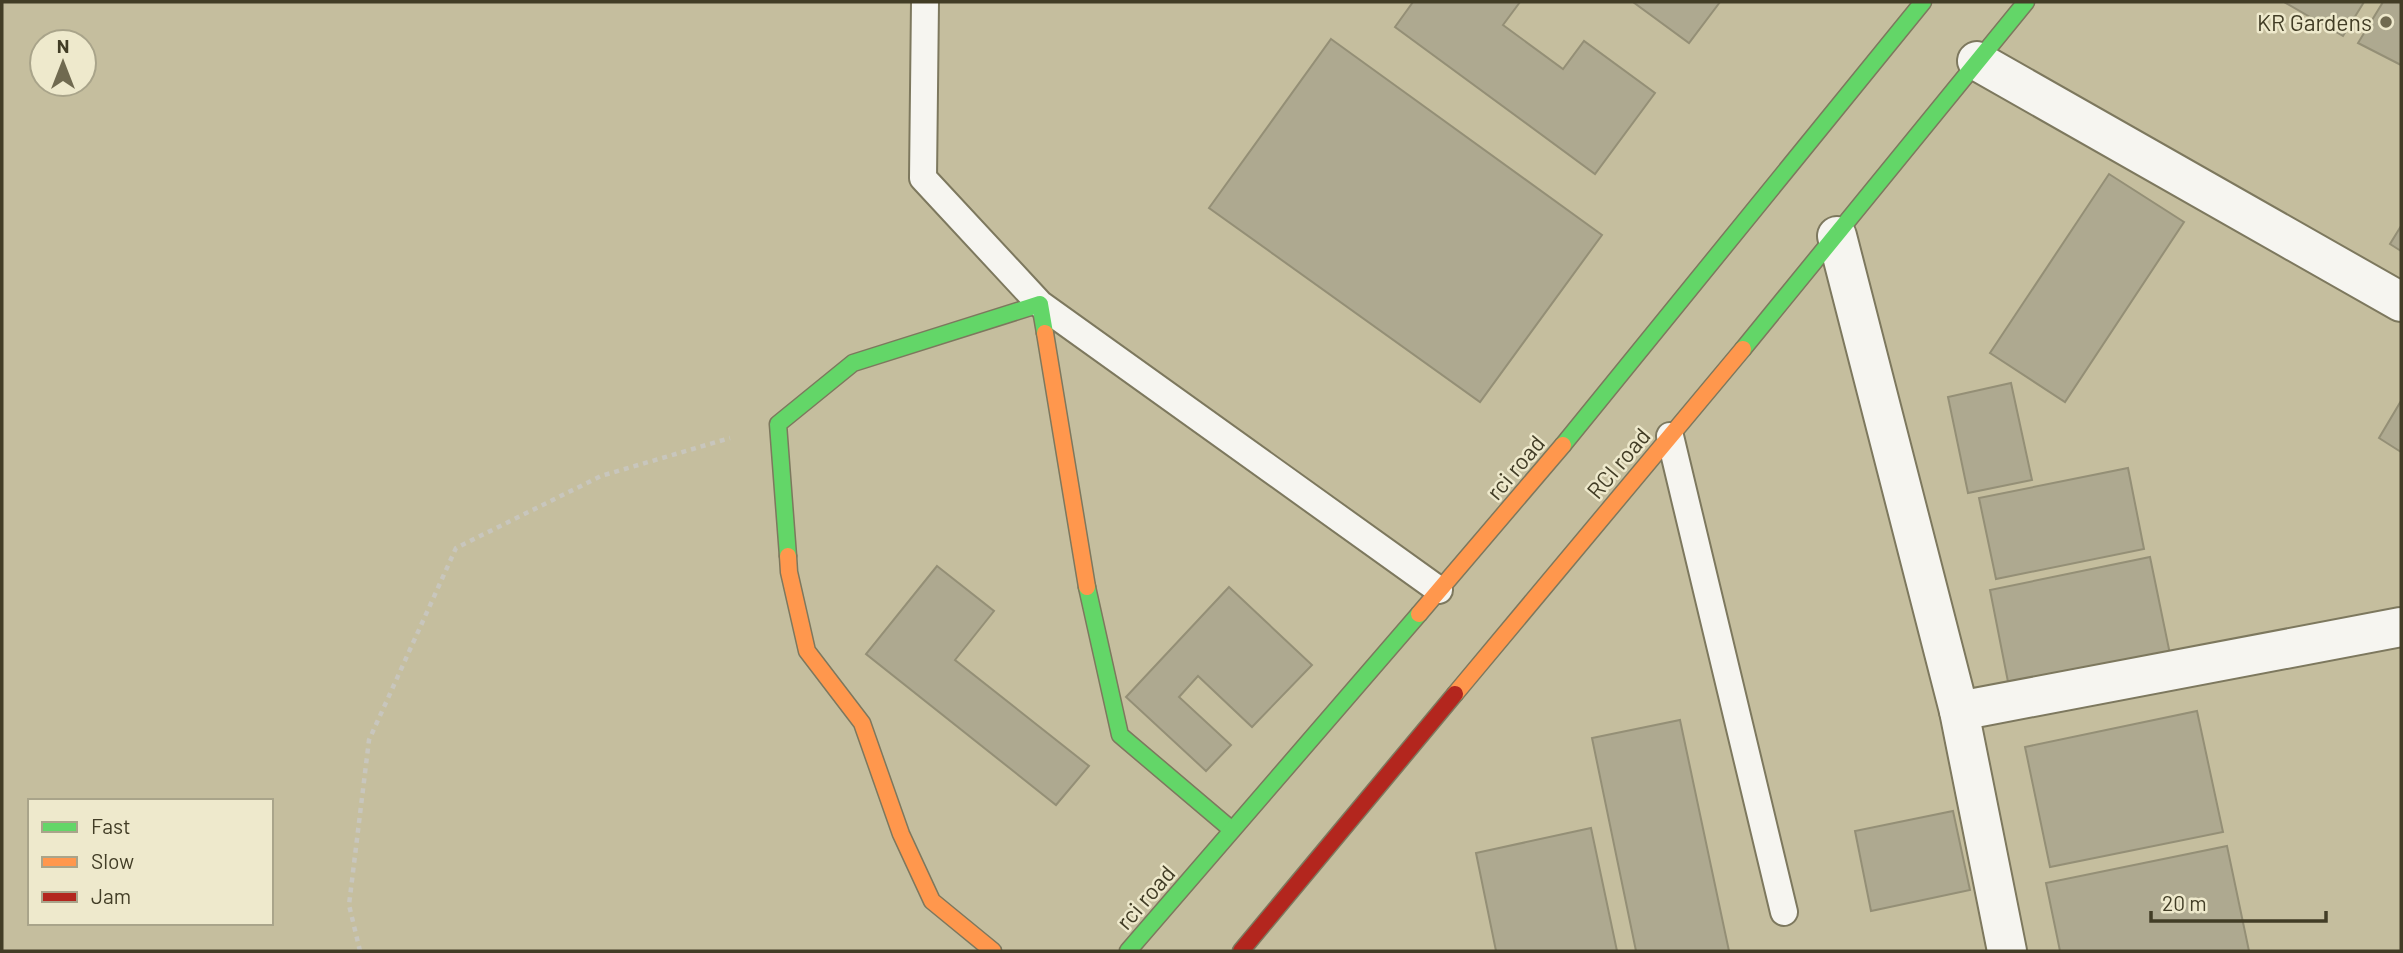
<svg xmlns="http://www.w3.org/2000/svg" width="2403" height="953" font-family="Barlow,sans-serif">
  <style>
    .building { fill: #aea990; stroke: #948f76; stroke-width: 2 }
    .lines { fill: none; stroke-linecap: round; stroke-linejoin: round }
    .lane-casing { stroke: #7d785e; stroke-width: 30 }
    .street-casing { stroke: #7d785e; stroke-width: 42 }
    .fast-casing { stroke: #7d785e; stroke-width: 19 }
    .slow-casing { stroke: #7d785e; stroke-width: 19 }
    .jam-casing { stroke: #7d785e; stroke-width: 19 }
    .path { stroke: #c8c6bd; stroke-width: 4.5; stroke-dasharray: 5 5; stroke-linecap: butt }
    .lane { stroke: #f6f5f0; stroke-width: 26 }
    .street { stroke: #f6f5f0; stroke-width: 38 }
    .fast { stroke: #63d668; stroke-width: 16 }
    .slow { stroke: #ff974d; stroke-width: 16 }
    .jam { stroke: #b3261e; stroke-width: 16 }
    .poi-dot { fill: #706a50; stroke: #eee9cc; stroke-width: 2.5 }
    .labels { text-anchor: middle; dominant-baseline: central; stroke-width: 5; stroke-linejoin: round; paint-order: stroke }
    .poi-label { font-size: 23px; fill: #423d26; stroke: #eee9cc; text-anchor: end }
    .street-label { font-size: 23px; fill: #423d26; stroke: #eee9cc }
  </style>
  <rect width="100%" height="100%" fill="#c5be9e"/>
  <g class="building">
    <polygon points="1413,2 1520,2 1503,25 1563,69 1584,41 1655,93 1595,174 1395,27"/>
    <polygon points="1633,2 1720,2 1689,43"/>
    <polygon points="2284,2 2364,2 2343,36"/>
    <polygon points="2383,2 2401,2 2401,65 2358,43"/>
    <polygon points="1331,39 1602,235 1480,402 1209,208"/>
    <polygon points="2109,174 2184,222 2065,402 1990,353"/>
    <polygon points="2401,226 2401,251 2390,244"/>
    <polygon points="2011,383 2032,480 1968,493 1948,397"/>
    <polygon points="2401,401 2401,452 2379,438"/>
    <polygon points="2128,468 2144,549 1996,579 1979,498"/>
    <polygon points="2150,557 2171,659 2010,692 1990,590"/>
    <polygon points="937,566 994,611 955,660 1089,766 1056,805 866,654"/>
    <polygon points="1229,587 1312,665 1252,727 1198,676 1179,697 1231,745 1206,771 1126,697"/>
    <polygon points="2197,711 2223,832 2050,867 2025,747"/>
    <polygon points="1680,720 1729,951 1636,951 1592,738"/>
    <polygon points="1953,811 1970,890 1871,911 1855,831"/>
    <polygon points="1591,828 1617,951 1496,951 1476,853"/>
    <polygon points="2227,846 2249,951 2060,951 2046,883"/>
  </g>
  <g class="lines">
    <g class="lane-casing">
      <g id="lane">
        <polyline points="925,2 923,178 1040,304 1439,590"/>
        <polyline points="1670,436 1784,912"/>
      </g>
    </g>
    <g class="street-casing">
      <g id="street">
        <polyline points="1977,61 2401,302"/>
        <polyline points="1837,236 1959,711 2007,951"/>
        <polyline points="1959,711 2401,627"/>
      </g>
    </g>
    <g class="fast-casing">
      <g id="fast">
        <polyline points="1743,349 2026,2"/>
        <polyline points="1563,445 1923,2"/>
        <polyline points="788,556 778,424 853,363 1040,304 1045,333"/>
        <polyline points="1087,587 1120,735 1232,830"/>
        <polyline points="1128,951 1419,614"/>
      </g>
    </g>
    <g class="slow-casing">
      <g id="slow">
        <polyline points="1045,333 1087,587"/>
        <polyline points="788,556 789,572 807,651 862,723 901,834 932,901 993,951"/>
        <polyline points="1419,614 1563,445"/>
        <polyline points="1455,694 1743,349"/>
      </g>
    </g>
    <g class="jam-casing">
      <polyline id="jam" points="1241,951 1455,694"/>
    </g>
    <polyline class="path" points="360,951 349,905 369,740 456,548 601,476 730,438"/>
    <use href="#lane" class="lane"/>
    <use href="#street" class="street"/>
    <use href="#fast" class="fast"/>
    <use href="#slow" class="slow"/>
    <use href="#jam" class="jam"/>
  </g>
  <circle class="poi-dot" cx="2386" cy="22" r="7"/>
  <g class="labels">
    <g class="poi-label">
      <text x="2372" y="22">KR Gardens</text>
    </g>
    <g class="street-label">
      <text transform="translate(1618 463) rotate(-50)">RCI road</text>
      <text transform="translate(1515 467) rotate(-50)">rci road</text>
      <text transform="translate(1145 897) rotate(-49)">rci road</text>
    </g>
  </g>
  <rect width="2403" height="953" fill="none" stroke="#423d26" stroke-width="7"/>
  <rect x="28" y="799" width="245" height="126" fill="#eee9cc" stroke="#a9a48a" stroke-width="2"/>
  <rect x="42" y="822" width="35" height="10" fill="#63d668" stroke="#a9a48a" stroke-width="2"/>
  <text x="91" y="834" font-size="21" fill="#423d26">Fast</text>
  <rect x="42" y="857" width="35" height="10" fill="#ff974d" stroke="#a9a48a" stroke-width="2"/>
  <text x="91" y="869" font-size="21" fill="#423d26">Slow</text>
  <rect x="42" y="892" width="35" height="10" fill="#b3261e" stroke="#a9a48a" stroke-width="2"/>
  <text x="91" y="904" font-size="21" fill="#423d26">Jam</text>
  <g transform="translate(63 63)"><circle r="33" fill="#eee9cc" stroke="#a9a48a" stroke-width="2"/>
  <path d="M0-5L12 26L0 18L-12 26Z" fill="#706a50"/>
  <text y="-10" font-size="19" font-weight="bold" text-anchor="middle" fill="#423d26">N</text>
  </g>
  <path d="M2151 911v10h175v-10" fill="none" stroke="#423d26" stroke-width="3.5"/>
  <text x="2162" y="911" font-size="21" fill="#423d26" stroke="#eee9cc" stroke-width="5" paint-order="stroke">20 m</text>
</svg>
